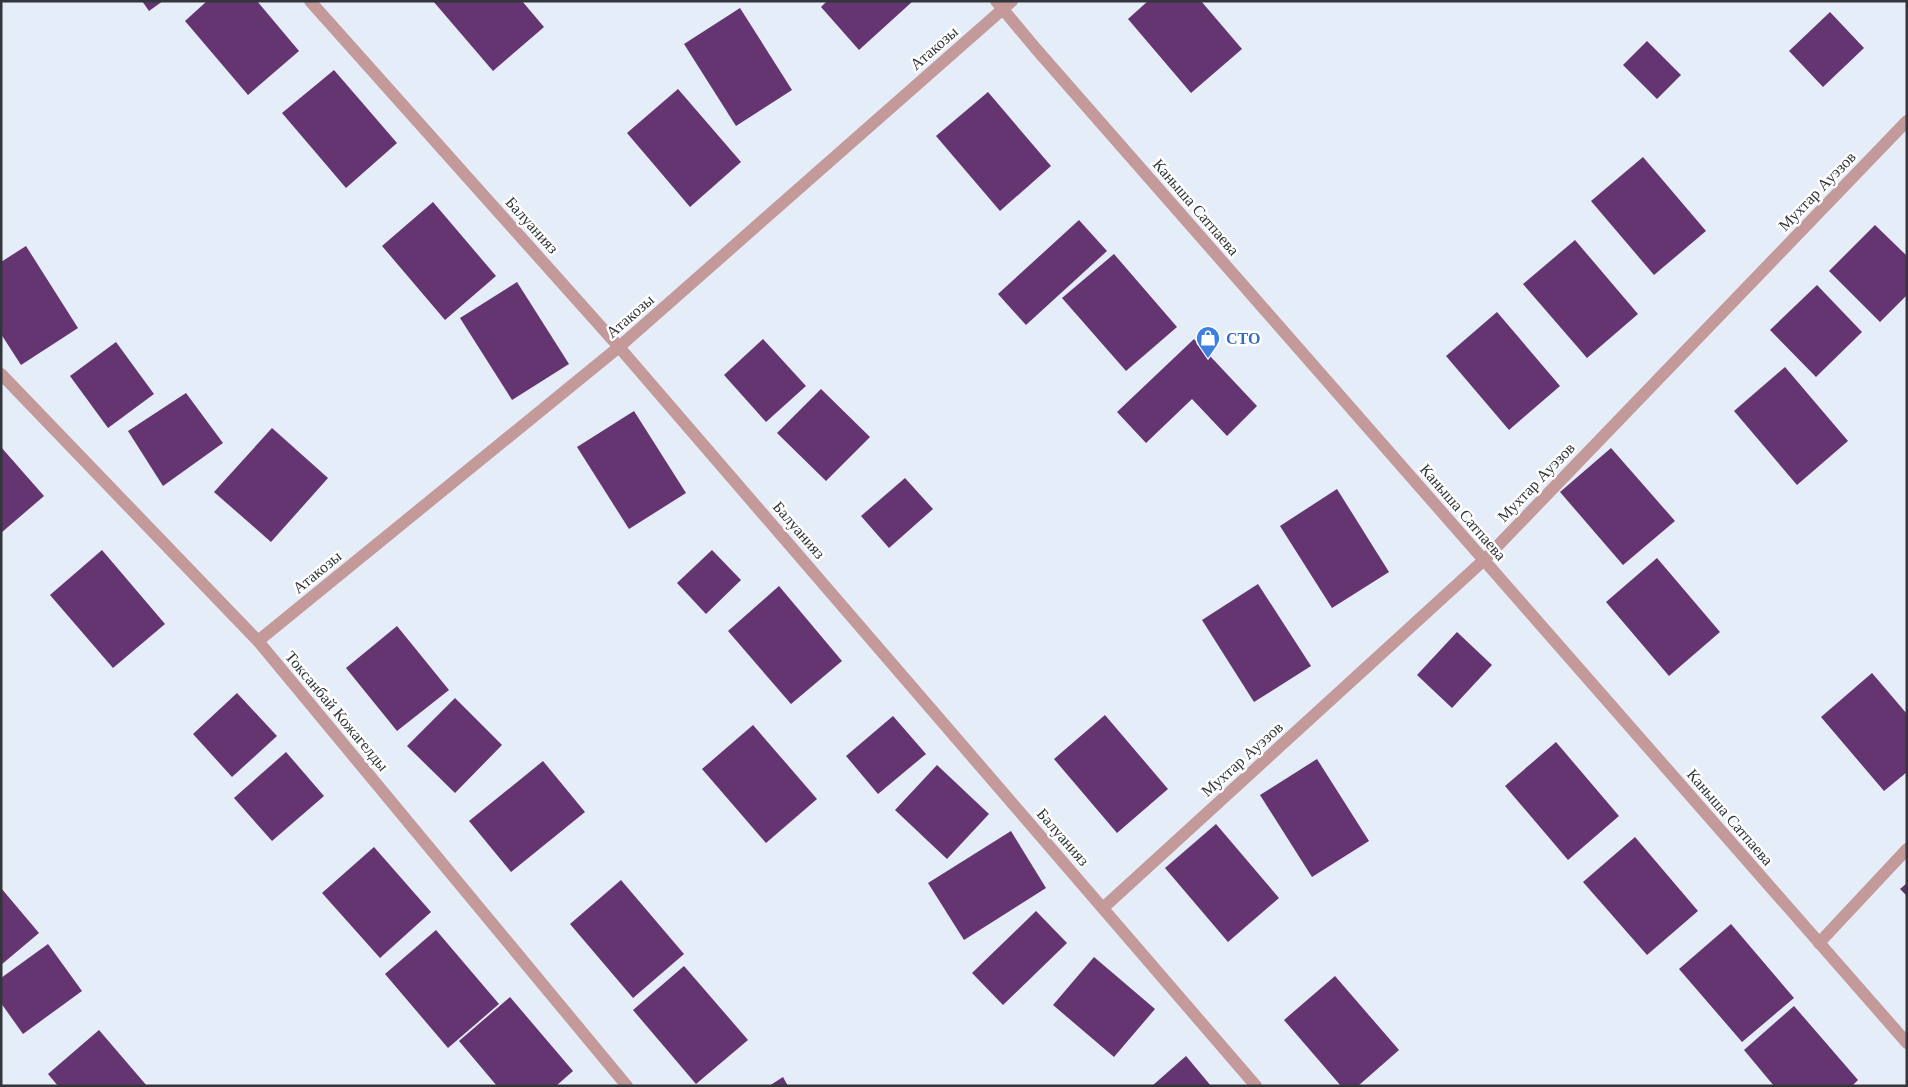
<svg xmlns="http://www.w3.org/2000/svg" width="1908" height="1087" font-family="Georgia,serif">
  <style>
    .building { fill: #653571 }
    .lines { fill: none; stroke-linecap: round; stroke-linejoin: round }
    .minor { stroke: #c3999a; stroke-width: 12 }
    .labels { text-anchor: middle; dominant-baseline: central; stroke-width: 5; stroke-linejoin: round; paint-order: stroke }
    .street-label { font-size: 16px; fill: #323539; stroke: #fff }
    .shop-label { font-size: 16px; font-weight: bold; fill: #366cbe; stroke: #fff; text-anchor: start }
  </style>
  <rect width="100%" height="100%" fill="#e5edf8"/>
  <g class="building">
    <polygon points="142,1 163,1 149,11"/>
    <polygon points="207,1 257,1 299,51 248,95 185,21"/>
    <polygon points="433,1 522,1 544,27 493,71"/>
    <polygon points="827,1 913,1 859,50 821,7"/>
    <polygon points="1148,1 1201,1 1242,49 1191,93 1128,19"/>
    <polygon points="740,8 792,90 736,126 684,44"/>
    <polygon points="1830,12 1864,48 1823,87 1789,51"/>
    <polygon points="1647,41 1681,75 1657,99 1623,65"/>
    <polygon points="334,70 397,143 346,188 282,113"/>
    <polygon points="678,89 741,162 690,207 627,133"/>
    <polygon points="988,92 1051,166 1000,211 936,136"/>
    <polygon points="1643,157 1706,231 1654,275 1591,201"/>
    <polygon points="433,202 496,276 445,320 382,246"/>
    <polygon points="1079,220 1107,251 1026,325 998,294"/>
    <polygon points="1875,225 1907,256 1907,295 1880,322 1829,271"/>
    <polygon points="1575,240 1638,314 1587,358 1523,284"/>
    <polygon points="26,246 78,328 21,365 1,334 1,262"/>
    <polygon points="1114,254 1177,327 1126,371 1062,298"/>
    <polygon points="517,282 569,364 512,400 460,318"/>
    <polygon points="1817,285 1862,332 1816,377 1770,330"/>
    <polygon points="1497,312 1560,386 1509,430 1446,356"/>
    <polygon points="763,339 806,386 766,422 724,375"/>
    <polygon points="1194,339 1257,406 1227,436 1192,399 1146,443 1117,412"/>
    <polygon points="116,342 154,394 108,428 70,376"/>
    <polygon points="1785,367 1848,441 1797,485 1734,411"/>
    <polygon points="821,389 870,437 826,481 777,433"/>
    <polygon points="186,393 223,443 163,486 128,431"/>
    <polygon points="634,411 686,493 629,529 577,447"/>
    <polygon points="272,428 328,478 271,542 214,492"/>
    <polygon points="1,447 44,496 1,533"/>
    <polygon points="1611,448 1675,521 1623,565 1560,492"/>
    <polygon points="905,478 933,509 889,548 861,516"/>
    <polygon points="1337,489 1389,572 1332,608 1280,526"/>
    <polygon points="102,550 165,624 113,668 50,595"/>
    <polygon points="712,550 741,580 706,614 677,583"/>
    <polygon points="1657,558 1720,632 1669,676 1606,602"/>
    <polygon points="1258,584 1311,666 1254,702 1202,620"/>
    <polygon points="779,586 842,661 791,704 728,631"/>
    <polygon points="397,626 449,690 397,731 346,668"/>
    <polygon points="1457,632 1492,665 1452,708 1417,675"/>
    <polygon points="1872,673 1907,714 1907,772 1884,791 1821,717"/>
    <polygon points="237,693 277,736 232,777 193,734"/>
    <polygon points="455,698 502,745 455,793 407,746"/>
    <polygon points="1105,715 1168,789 1117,833 1054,759"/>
    <polygon points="893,716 926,754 878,794 846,756"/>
    <polygon points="753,725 817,799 766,843 702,769"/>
    <polygon points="1556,742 1619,816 1568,860 1505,786"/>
    <polygon points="286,752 324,796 272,841 234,798"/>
    <polygon points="1317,759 1369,841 1312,877 1260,795"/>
    <polygon points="543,761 585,812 511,872 469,821"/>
    <polygon points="937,765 989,814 947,859 895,810"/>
    <polygon points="1216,824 1279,898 1228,942 1165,868"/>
    <polygon points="1011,831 1046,888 964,940 928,883"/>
    <polygon points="1635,837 1698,911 1647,955 1583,882"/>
    <polygon points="374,847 431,912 380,958 322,893"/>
    <polygon points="621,880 684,954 633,998 570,924"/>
    <polygon points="1907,883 1907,896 1900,889"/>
    <polygon points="1,888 39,933 1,965"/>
    <polygon points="1036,911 1067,943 1003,1005 972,973"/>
    <polygon points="1731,924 1794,998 1742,1042 1679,969"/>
    <polygon points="436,930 499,1004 448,1048 385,974"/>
    <polygon points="48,944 82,991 23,1034 1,1003 1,978"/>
    <polygon points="1094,957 1155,1009 1114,1057 1053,1005"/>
    <polygon points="684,966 748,1040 696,1084 633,1010"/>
    <polygon points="1335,976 1399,1050 1358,1086 1341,1086 1284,1020"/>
    <polygon points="510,997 573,1071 556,1086 497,1086 459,1041"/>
    <polygon points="1794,1006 1858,1080 1852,1086 1774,1086 1744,1050"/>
    <polygon points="99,1030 147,1086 58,1086 48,1074"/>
    <polygon points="1186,1056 1211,1086 1152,1086"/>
    <polygon points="783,1077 788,1086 769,1086"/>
  </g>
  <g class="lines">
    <g class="minor">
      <polyline points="310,1 619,347 1256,1086"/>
      <polyline points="996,1 1037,50 1907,1043"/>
      <polyline points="1,374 258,641 627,1086"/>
      <polyline points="258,641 619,347 1012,1"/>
      <polyline points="1103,908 1484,560 1907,121"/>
      <polyline points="1819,943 1907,849"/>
    </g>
  </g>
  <defs>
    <g id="shop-pin" transform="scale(1.25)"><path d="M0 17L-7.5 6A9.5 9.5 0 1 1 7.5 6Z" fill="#3f7fe0" stroke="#fff"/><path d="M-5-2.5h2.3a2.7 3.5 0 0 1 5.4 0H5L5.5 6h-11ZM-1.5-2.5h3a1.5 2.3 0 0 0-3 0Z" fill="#fff"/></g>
  </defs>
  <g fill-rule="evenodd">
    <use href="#shop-pin" x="1208" y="338"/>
  </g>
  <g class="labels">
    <g class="street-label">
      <text transform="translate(934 48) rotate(-41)">Атакозы</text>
      <text transform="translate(1817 191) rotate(-46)">Мухтар Ауэзов</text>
      <text transform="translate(1196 207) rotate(49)">Каныша Сатпаева</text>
      <text transform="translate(532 225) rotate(48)">Балуанияз</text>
      <text transform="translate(630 316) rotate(-41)">Атакозы</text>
      <text transform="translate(1536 482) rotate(-46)">Мухтар Ауэзов</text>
      <text transform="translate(1463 512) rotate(49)">Каныша Сатпаева</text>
      <text transform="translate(799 530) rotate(49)">Балуанияз</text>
      <text transform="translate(317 572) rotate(-39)">Атакозы</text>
      <text transform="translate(337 711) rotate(50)">Токсанбай Кожагелды</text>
      <text transform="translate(1242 759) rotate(-42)">Мухтар Ауэзов</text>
      <text transform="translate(1730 817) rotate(49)">Каныша Сатпаева</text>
      <text transform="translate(1063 837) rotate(49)">Балуанияз</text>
    </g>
    <g class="shop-label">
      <text x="1226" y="338">CTO</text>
    </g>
  </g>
  <rect width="1908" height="1087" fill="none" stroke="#323539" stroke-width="5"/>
</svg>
